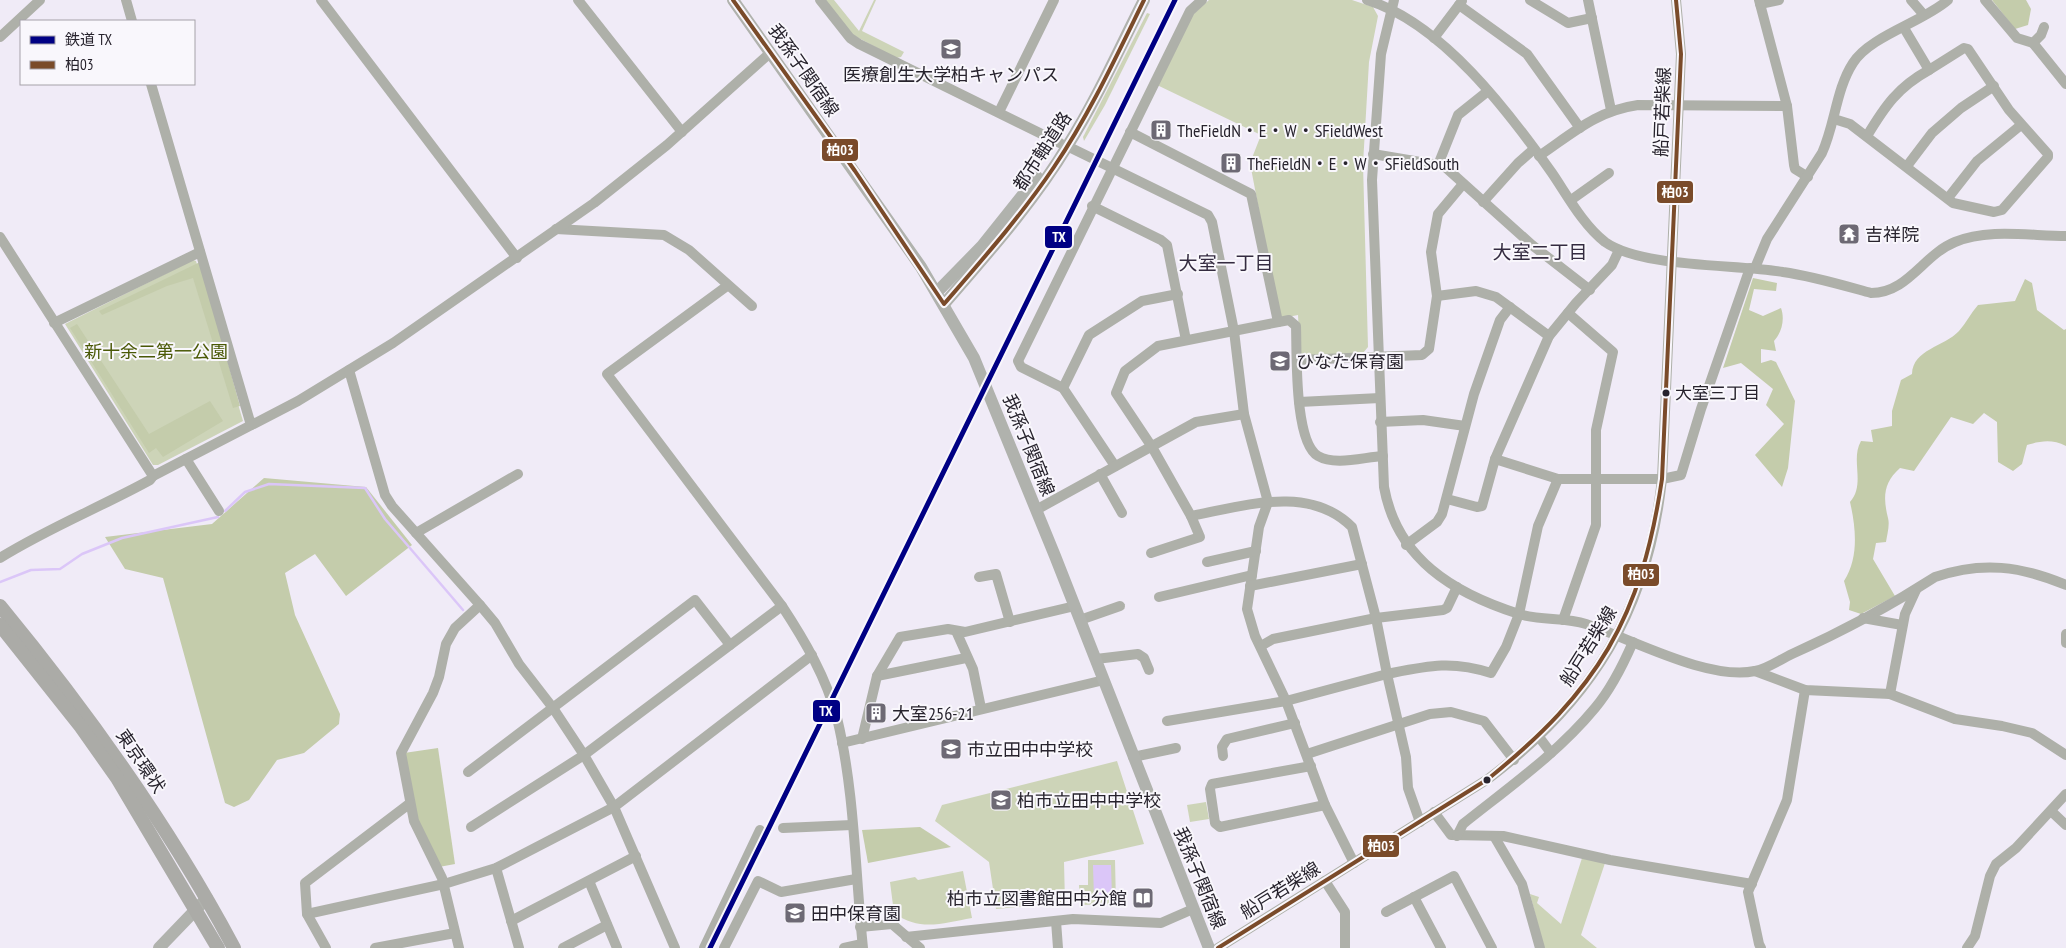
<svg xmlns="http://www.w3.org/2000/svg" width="2066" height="948" font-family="'PT Sans Narrow','Noto Sans JP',sans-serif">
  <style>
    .green { fill: #cdd4b8 }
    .forest { fill: #c4ccab }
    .water { fill: #dbc6f8 }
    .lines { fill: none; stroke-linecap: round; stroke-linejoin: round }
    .stream { stroke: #dbc6f8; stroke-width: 2.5 }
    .minor { stroke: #aeb0a9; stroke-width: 10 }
    .major { stroke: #b0b2ad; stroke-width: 12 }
    .highway { stroke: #ababa7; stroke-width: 14 }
    .bus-1-casing { stroke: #f9f7fc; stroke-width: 8 }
    .bus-1 { stroke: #7a4b2a; stroke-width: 4 }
    .rail-1-casing { stroke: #f9f7fc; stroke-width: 9 }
    .rail-1 { stroke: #000084; stroke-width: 5 }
    .bus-dot { fill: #27232d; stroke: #f9f7fc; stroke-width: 2 }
    .labels { text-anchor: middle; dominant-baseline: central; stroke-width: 4; stroke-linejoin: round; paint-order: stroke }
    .bus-label { font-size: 17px; fill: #27232d; stroke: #f9f7fc; text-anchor: start }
    .street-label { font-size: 18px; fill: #27232d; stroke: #f9f7fc }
    .poi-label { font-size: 18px; fill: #27232d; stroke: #f9f7fc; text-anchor: start }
    .park-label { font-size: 18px; fill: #4a5906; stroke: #f9f7fc }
    .neighbourhood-label { font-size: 19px; fill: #342b40; stroke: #f9f7fc }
    .line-badge { stroke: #f9f7fc; stroke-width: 2 }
    .badge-label { font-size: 14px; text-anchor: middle; font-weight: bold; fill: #fff }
  </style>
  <rect width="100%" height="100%" fill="#f0ebf7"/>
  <g class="green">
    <polygon points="824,0 834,0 859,31 874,0 876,0 862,31 904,52 901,57 896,58 853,35"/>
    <polygon points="1209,0 1352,0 1373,7 1378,16 1369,62 1363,164 1368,347 1363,353 1302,356 1300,353 1298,315 1283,318 1279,315 1250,163 1261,135 1157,85 1188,19"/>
    <polygon points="1147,13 1150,14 1105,105 1084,141 1083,137"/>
    <polygon points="193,260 196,261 243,421 158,465 153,465 65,324"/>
    <polygon points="1117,761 1144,844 1064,862 1065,903 996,909 989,862 935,821 942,805"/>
    <polygon points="1206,802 1209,819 1190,822 1187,805"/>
    <polygon points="1582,858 1605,863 1581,935 1597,948 1544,948 1530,894 1539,897 1537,903 1561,924"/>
    <polygon points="1088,860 1115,860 1116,904 1080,905 1079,885 1088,885"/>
    <path d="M963 871 972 918C943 923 920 932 894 913L890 882 915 877 918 880Z"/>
  </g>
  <g class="forest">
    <polygon points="1992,0 2026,0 2031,9 2028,25 2015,29"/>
    <polygon points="200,262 240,406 233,408 193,278 167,286 102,315 99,311"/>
    <path d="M1753 278 1777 283 1776 291 1754 289 1749 310 1763 316 1781 308C1785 319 1782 332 1774 341L1776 351 1761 349V363L1771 360 1776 362 1795 401 1788 468 1782 487 1755 455 1784 424 1766 405 1773 389 1741 363 1723 368Z"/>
    <path d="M2025 279 2032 283 2037 310 2064 330 2066 329V446C2052 439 2041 441 2027 445L2022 464 2013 471 1998 462 1997 422 1984 413 1973 424 1951 417 1914 471 1900 468C1883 483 1883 498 1888 518 1890 525 1887 535 1886 542L1876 543 1873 559 1895 596 1861 614 1849 610 1850 602 1844 581C1859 558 1856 528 1850 502 1866 484 1850 460 1861 441L1873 442 1871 430 1892 426V411L1901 380 1912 374C1913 349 1944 347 1959 331 1966 323 1971 313 1978 305L2015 301Z"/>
    <polygon points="77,324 149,434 210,401 223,421 163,457 156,448 149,453 70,328"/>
    <polygon points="264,478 366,487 412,545 346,596 315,554 285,573 295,615 340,714 339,724 304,753 277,760 249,800 234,807 225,803 163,578 125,569 105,537 212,524"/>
    <polygon points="438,748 455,864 439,867 417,822 404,753"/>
    <polygon points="920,827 951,847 868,863 862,830"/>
  </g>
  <polygon class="water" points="1093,865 1111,865 1112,898 1094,898"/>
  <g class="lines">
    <g class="stream">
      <polyline points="225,511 245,492 269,484 365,488 385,519 463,610"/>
      <polyline points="0,582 31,570 60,569 82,554 122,538 218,517"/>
    </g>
    <g class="minor">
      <polyline points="126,0 132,21"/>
      <polyline points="321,0 517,258"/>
      <polyline points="578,0 682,132"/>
      <polyline points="820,0 850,38 859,44 1060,143"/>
      <path d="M1367 0C1442 23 1508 111 1552 173 1567 195 1583 225 1605 242 1642 268 1736 264 1783 272 1812 276 1842 285 1871 293 1908 293 1923 255 1955 242 1988 228 2031 236 2066 236"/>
      <path d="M1394 0 1381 54 1372 180 1384 487C1397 559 1453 593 1519 614 1541 621 1565 617 1586 624 1632 639 1708 681 1755 671 1767 669 1781 659 1792 654 1841 632 1890 606 1935 577 1982 561 2021 566 2066 585"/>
      <polyline points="1530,0 1568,23 1592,18"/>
      <polyline points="1588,0 1611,110"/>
      <polyline points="1759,0 1787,106 1794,165 1795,169 1808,177"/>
      <polyline points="1911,0 1924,15"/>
      <polyline points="1985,0 2017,38 2033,43 2041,35 2044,27"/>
      <polyline points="1760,4 1779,0"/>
      <polyline points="1459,5 1527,54 1580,128"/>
      <polyline points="0,37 40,0"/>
      <polyline points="1434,38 1462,1"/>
      <polyline points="2033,43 2066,84"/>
      <polyline points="151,84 251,425"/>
      <polyline points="999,112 1054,0"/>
      <polyline points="1834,119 1850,124 1953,203 1994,212 2002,210 2048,157 2048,154 2009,110 1968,49 1964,48 1929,70 1904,28"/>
      <polyline points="1130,132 1251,194 1278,322"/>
      <path d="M1867 136C1885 106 1898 87 1929 70"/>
      <polyline points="1067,146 1208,215 1212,222 1234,331 1244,414 1268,502 1259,527 1247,609 1255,636 1286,701 1325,805 1354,863"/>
      <polyline points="1373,154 1444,166 1532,245 1590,290"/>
      <path d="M1539 156C1573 133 1596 111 1638 105L1787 106"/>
      <polyline points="1438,165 1458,115 1488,91"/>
      <polyline points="1907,166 1932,133 1961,108 1994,86"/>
      <polyline points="1948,198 1977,161 2021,125"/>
      <polyline points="1571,200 1609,173"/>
      <polyline points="1483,202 1518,163 1534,149"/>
      <polyline points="1092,206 1161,240 1167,245 1186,340"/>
      <polyline points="556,229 664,235 689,250 752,306"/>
      <polyline points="0,237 153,476 298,401 393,343 594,203 667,145 770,53"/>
      <path d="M1755 268 1767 239 1822 153C1835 125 1836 89 1853 63 1870 36 1923 22 1948 0"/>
      <path d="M727 286 607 374 782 606C805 641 826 677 837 718 855 792 855 872 863 948"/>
      <polyline points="1437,296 1476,291 1496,297 1549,336"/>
      <polyline points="54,323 200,252"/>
      <polyline points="1297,360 1422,355 1429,349 1437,296 1431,252 1438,214 1463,184"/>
      <polyline points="349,370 385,495 392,506 480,605 455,628 446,644 439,677 433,693 401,753 414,821 442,878 459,948"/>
      <polyline points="1063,388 1089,335 1142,301 1178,294"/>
      <polyline points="1299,402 1380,398"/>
      <polyline points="1380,422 1423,420 1465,426"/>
      <polyline points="186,459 219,511"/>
      <polyline points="1495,459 1558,479 1662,479 1681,475 1701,409 1750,268"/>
      <polyline points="1115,466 1063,388 1021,367 1018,361 1190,11 1202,0"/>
      <polyline points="1100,474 1122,513"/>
      <polyline points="1447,499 1477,507 1482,506 1495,459 1549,336 1576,303 1612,265 1619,250"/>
      <polyline points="1036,510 1196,422 1244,414"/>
      <polyline points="416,533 518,474"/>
      <polyline points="1406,545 1437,522 1442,514 1474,394 1500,320 1510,307"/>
      <polyline points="1151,553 1200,537 1191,516"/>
      <path d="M0 558C48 528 101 507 150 480L153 476"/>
      <polyline points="1207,562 1256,551"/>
      <polyline points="979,577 996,574 1010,622"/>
      <polyline points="1250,586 1362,564"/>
      <polyline points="1159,597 1252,575"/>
      <polyline points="480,605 495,623 519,664 553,708 584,755 614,807 675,948"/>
      <polyline points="1863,618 1902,625"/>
      <polyline points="1080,620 1120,606"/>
      <polyline points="1563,620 1596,525 1596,430 1613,352 1568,313"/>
      <polyline points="956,631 973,669 981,708"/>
      <polyline points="2066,634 2066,643"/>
      <polyline points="1261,646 1273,639 1376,618 1443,610 1447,608 1457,587"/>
      <polyline points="1096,659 1138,654 1144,658 1149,670"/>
      <polyline points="1755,671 1805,690 1890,694 1955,719 2002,726 2032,733 2066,755"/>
      <polyline points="877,676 966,658"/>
      <polyline points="1890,694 1905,614 1916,590"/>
      <path d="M1167 721 1286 701 1387 674 1376 618 1352 527C1309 484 1244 506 1191 516L1152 447 1116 393 1125 371 1158 346 1289 320 1296 326C1297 353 1294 442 1318 456 1335 466 1364 457 1383 456"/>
      <polyline points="1539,737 1551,753"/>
      <polyline points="862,739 877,676 900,637 948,629 965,632 1075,606"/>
      <polyline points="842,743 1104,680"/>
      <polyline points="1307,754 1430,714 1451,712 1484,721 1514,760"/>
      <polyline points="1223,756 1222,747 1227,739 1295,723"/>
      <polyline points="1133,757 1176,748"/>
      <polyline points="1311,766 1212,784 1210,789 1215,823 1220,827 1325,805"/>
      <polyline points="468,772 695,600 730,645"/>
      <polyline points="2051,811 2066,825"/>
      <polyline points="1434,812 1451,835 1503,836 1610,860 1752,884"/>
      <path d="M1420 822 1408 788 1406 757 1387 674C1427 666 1451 660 1491 673L1506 647 1519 614 1538 526 1558 479"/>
      <polyline points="471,827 584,755 782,606"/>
      <polyline points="783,828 852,825"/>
      <path d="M1457 836 1463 824C1508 788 1558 753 1595 708 1611 689 1623 665 1633 642"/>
      <polyline points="1494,836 1522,884 1540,948"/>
      <polyline points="496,868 519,948"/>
      <polyline points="589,881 617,948"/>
      <polyline points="1325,881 1345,912 1345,948"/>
      <polyline points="1414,897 1441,948"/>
      <polyline points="1386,912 1454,876 1492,948"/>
      <polyline points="307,914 444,884 496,868 614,807 812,655"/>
      <polyline points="511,921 636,856"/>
      <polyline points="1056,921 1058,948"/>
      <polyline points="860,927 892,924 920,948"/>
      <polyline points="906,937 1073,919 1161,923 1193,909"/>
      <polyline points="326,948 307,914 305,883 409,804"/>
      <polyline points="375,948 455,933"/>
      <polyline points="563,948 607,925"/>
      <polyline points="704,948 760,830"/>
      <polyline points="724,948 758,881 781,892 856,879"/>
      <polyline points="844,948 862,944"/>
      <path d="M1218 948 1488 779C1593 700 1648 610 1662 479L1681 54 1676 0"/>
      <polyline points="1761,948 1759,944 1748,892 1787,800 1805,690"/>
      <polyline points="1967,948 1975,936 1990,876 1996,864 2016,848 2066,794"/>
    </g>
    <g class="major">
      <polyline points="733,0 921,267 974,358 1055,556 1209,948"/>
      <polyline points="937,292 982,246 1037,177"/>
      <path d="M944 304C988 253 1033 203 1068 145 1097 99 1119 49 1144 0"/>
      <polyline points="159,948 207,898"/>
    </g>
    <g class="highway">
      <path d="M0 606C88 713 169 826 234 948"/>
      <polyline points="0,625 81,727 117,778 218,948"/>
    </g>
    <g class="bus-1-casing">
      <g id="bus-1">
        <path d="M733 0 855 171 944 304C982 260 1021 216 1054 167 1089 115 1116 57 1144 0"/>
        <path d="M1218 948 1488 779C1598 690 1641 619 1662 479L1681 54 1676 0"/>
      </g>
    </g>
    <use href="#bus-1" class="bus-1"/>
    <g class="rail-1-casing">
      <polyline id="rail-1" points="710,948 1175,0"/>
    </g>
    <use href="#rail-1" class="rail-1"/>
  </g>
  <defs>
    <g id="university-square" transform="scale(1.125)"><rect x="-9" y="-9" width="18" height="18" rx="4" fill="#6d6974" stroke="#f9f7fc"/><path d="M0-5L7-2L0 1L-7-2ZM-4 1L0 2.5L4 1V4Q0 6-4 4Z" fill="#fff"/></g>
    <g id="building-square" transform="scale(1.125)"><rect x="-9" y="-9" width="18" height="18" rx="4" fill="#6d6974" stroke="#f9f7fc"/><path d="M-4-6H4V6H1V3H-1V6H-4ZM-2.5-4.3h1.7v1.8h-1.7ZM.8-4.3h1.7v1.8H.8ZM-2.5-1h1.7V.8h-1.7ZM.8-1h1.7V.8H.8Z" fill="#fff"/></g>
    <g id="temple-square" transform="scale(1.125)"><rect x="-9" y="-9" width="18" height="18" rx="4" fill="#6d6974" stroke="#f9f7fc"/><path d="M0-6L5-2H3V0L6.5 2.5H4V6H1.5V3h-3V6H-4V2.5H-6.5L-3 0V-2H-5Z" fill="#fff"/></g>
    <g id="school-square" transform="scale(1.125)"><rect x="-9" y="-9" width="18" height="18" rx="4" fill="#6d6974" stroke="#f9f7fc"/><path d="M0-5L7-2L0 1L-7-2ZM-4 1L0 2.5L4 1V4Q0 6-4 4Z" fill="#fff"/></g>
    <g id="library-square" transform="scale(1.125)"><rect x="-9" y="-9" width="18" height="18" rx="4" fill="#6d6974" stroke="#f9f7fc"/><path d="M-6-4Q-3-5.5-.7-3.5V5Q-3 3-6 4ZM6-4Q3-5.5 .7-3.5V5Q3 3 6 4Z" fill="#fff"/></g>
  </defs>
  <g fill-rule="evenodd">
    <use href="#university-square" x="951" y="49"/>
    <use href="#building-square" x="1161" y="130"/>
    <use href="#building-square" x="1231" y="163"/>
    <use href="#temple-square" x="1849" y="234"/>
    <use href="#school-square" x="1280" y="361"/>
    <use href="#building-square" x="876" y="713"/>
    <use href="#school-square" x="951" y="749"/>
    <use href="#school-square" x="1001" y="800"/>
    <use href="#library-square" x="1143" y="898"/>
    <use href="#school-square" x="795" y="913"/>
  </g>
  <g class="bus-dot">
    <circle cx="1666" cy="393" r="4.5"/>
    <circle cx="1487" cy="780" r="4.5"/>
  </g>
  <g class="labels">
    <g class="bus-label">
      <text x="1675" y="393">大室三丁目</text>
    </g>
    <g class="street-label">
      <text transform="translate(804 70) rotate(55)">我孫子関宿線</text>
      <text transform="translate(1662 112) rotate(-88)">船戸若柴線</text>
      <text transform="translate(1042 151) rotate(-57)">都市軸道路</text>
      <text transform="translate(1029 445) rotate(68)">我孫子関宿線</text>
      <text transform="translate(1588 646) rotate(-58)">船戸若柴線</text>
      <text transform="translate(141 761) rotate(56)">東京環状</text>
      <text transform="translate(1200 878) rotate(68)">我孫子関宿線</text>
      <text transform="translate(1280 890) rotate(-32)">船戸若柴線</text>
    </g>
    <g class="poi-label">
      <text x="951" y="74" text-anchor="middle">医療創生大学柏キャンパス</text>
      <text x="1177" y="130">TheFieldN・E・W・SFieldWest</text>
      <text x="1247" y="163">TheFieldN・E・W・SFieldSouth</text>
      <text x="1865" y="234">吉祥院</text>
      <text x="1296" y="361">ひなた保育園</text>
      <text x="892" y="713">大室256-21</text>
      <text x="967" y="749">市立田中中学校</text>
      <text x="1017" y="800">柏市立田中中学校</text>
      <text x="1127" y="898" text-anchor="end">柏市立図書館田中分館</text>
      <text x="811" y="913">田中保育園</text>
    </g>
    <g class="park-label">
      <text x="156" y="351">新十余二第一公園</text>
    </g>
    <g class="neighbourhood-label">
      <text x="1540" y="252">大室二丁目</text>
      <text x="1226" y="263">大室一丁目</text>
    </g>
  </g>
  <g class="line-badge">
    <rect x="821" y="138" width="38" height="24" rx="5" fill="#7a4b2a"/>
    <rect x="1656" y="180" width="38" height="24" rx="5" fill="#7a4b2a"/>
    <rect x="1044" y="225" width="29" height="24" rx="5" fill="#000084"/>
    <rect x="1622" y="563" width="38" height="24" rx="5" fill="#7a4b2a"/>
    <rect x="812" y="699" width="29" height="24" rx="5" fill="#000084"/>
    <rect x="1362" y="834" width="38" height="24" rx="5" fill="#7a4b2a"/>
  </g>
  <g class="badge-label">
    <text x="840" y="155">柏03</text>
    <text x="1675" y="197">柏03</text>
    <text x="1059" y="242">TX</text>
    <text x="1641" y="579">柏03</text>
    <text x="826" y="716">TX</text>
    <text x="1381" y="851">柏03</text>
  </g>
  <rect x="20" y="20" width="175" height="65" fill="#f9f7fc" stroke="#a5a2a9"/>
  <rect x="30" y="36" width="25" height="8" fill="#000084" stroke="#a5a2a9"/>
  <text x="65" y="45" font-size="15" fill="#27232d">鉄道 TX</text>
  <rect x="30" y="61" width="25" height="8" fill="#7a4b2a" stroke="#a5a2a9"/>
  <text x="65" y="70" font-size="15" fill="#27232d">柏03</text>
</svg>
